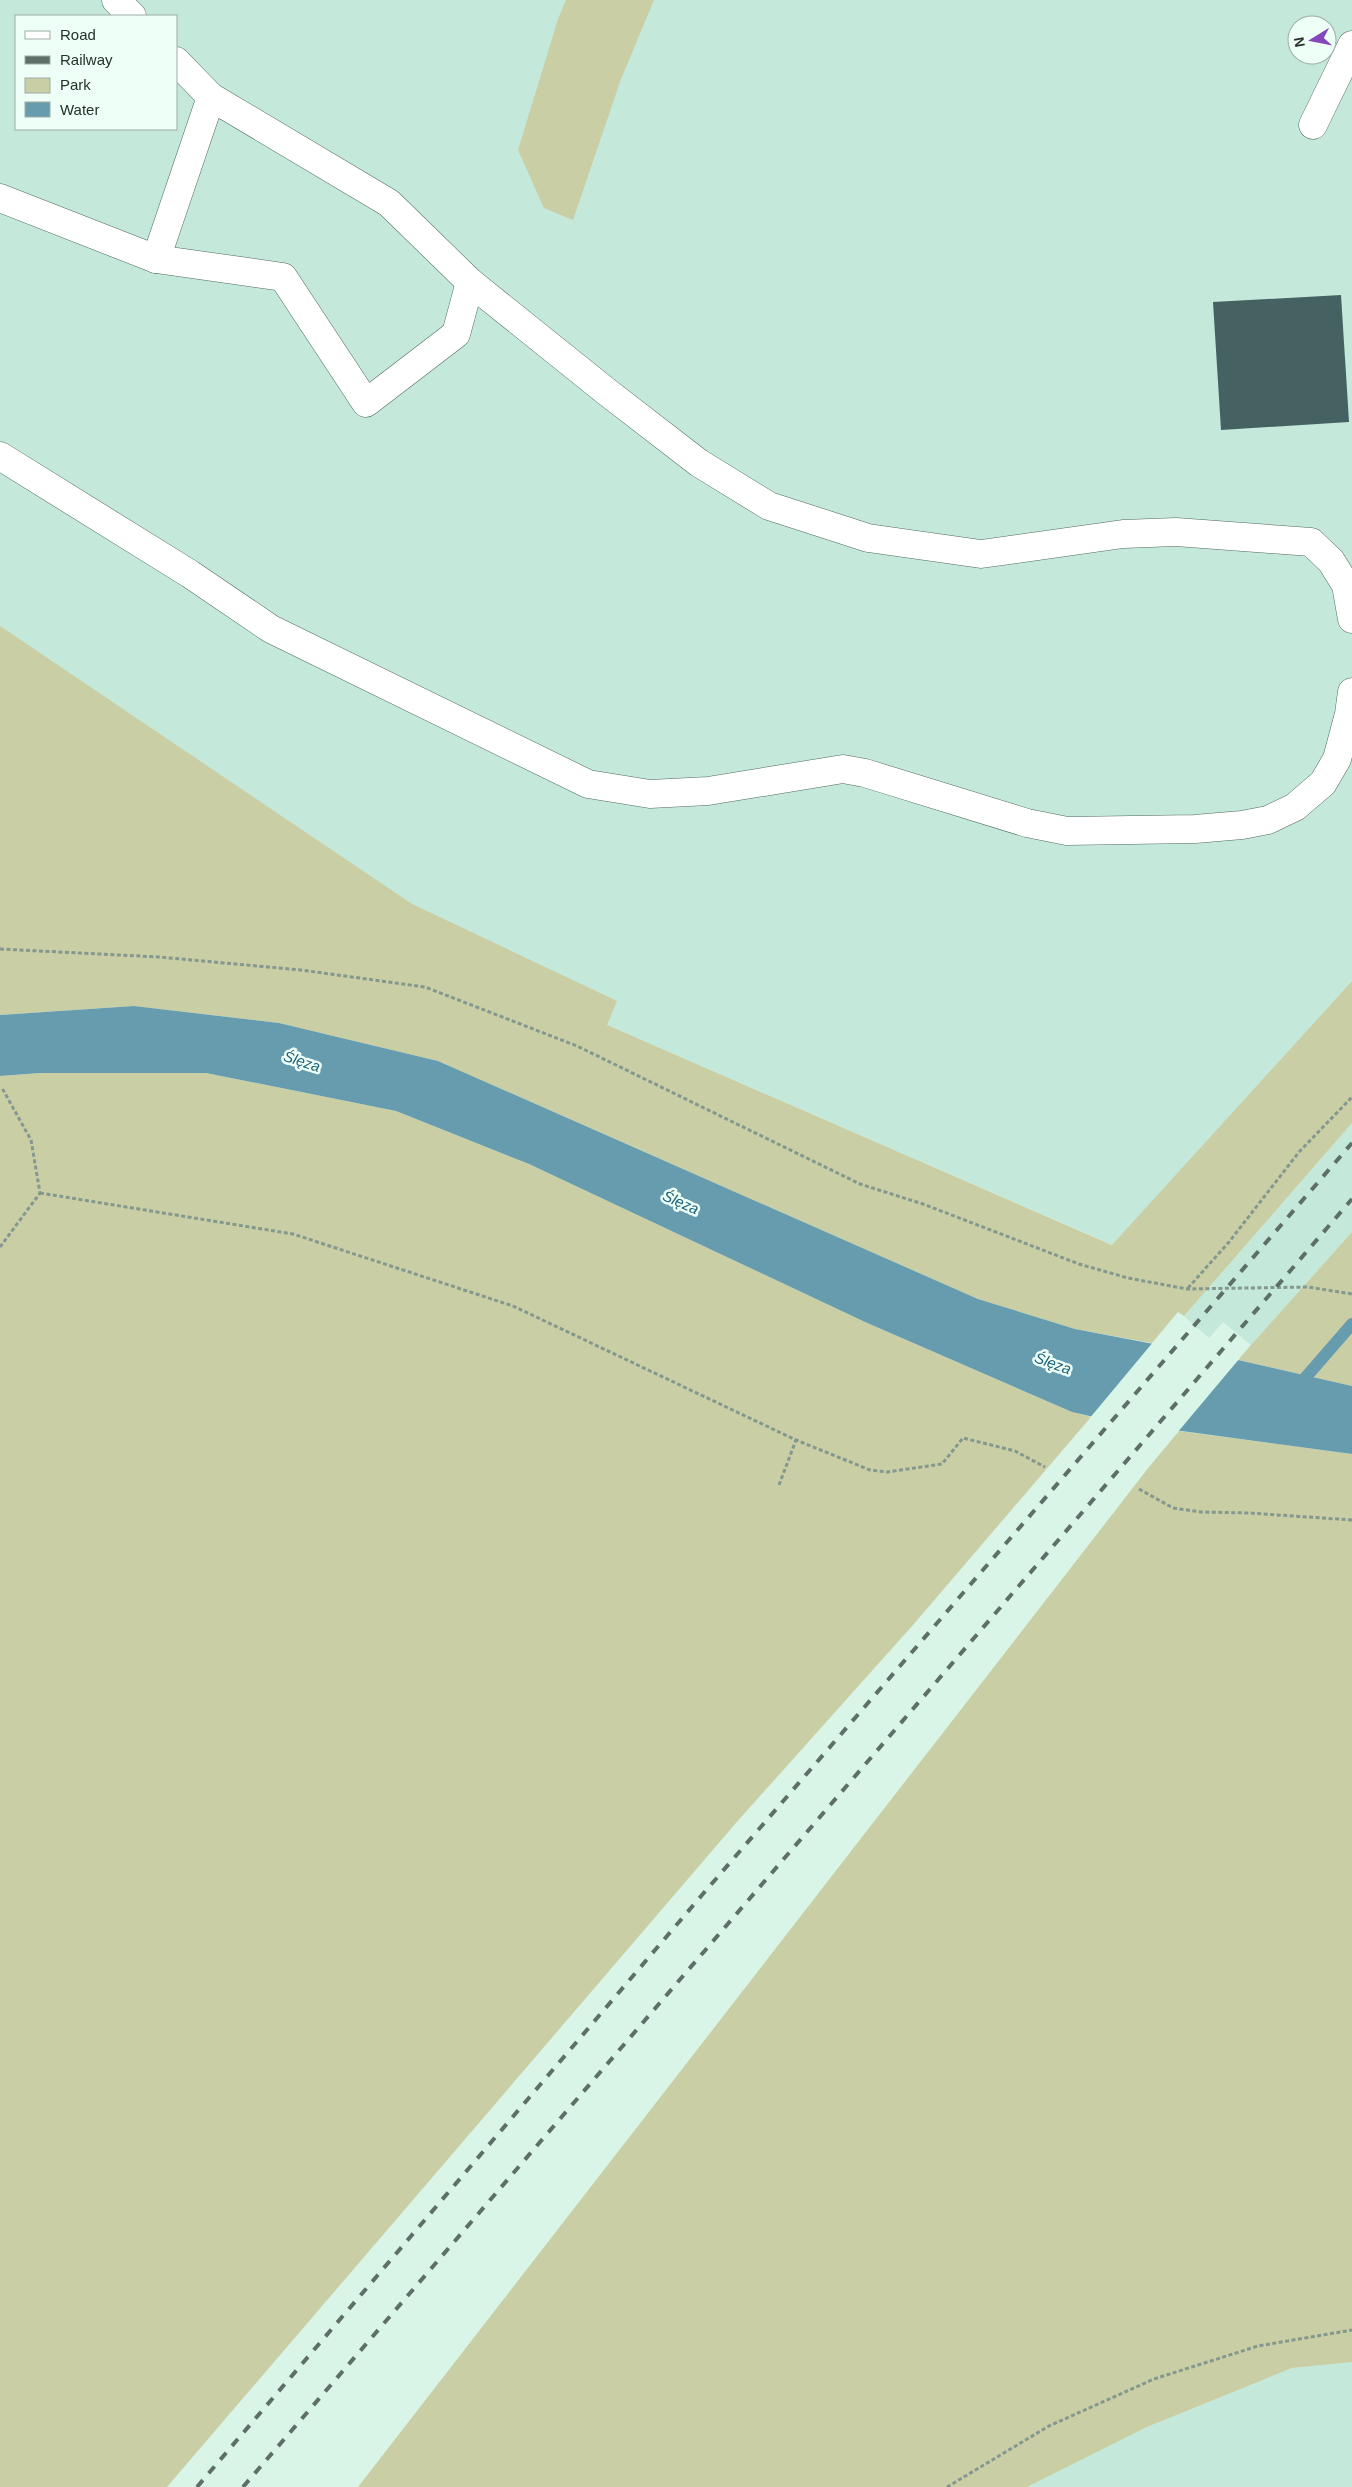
<svg xmlns="http://www.w3.org/2000/svg" width="1352" height="2487" font-family="Helvetica,sans-serif">
  <style>
    .built { fill: #c4e8d9; fill-rule: evenodd }
    .green { fill: #cacea5 }
    .water { fill: #679caf }
    .pier { fill: #d8f5e8 }
    .lines { fill: none; stroke-linecap: round; stroke-linejoin: round }
    .stream { stroke: #679caf; stroke-width: 12 }
    .building { fill: #456161 }
    .minor-casing { stroke: #526a60; stroke-width: 29 }
    .path { stroke: #83988f; stroke-width: 3; stroke-dasharray: 4 2.5; stroke-linecap: butt }
    .minor { stroke: #fff; stroke-width: 28 }
    .rail { stroke: #5e6f68; stroke-width: 4; stroke-dasharray: 9 9; stroke-linecap: butt }
    .labels { text-anchor: middle; dominant-baseline: central; stroke-width: 5; stroke-linejoin: round; paint-order: stroke }
    .water-label { font-size: 15px; font-style: italic; fill: #1c6076; stroke: #eefff7 }
  </style>
  <rect width="100%" height="100%" fill="#d8f5e8"/>
  <g class="built">
    <path d="M0 0H1352V981L1113 1245 606 1025 0 654ZM16 16H176V129H16ZM1297 25H1327V55H1297Z"/>
    <polygon points="1352,1123 1352,1232 1251,1345 1223,1322 1209,1338 1184,1316"/>
    <polygon points="1352,2362 1352,2487 1027,2487 1147,2427 1292,2368"/>
  </g>
  <g class="green">
    <polygon points="566,0 654,0 621,79 573,220 544,208 518,150 558,19"/>
    <polygon points="0,626 412,904 617,1001 607,1025 1112,1245 1352,981 1352,1123 1184,1316 1178,1312 1152,1343 1075,1329 978,1299 438,1061 279,1023 134,1006 0,1015"/>
    <polygon points="40,1073 206,1073 396,1111 529,1164 865,1322 1072,1412 1091,1417 913,1625 735,1824 167,2487 0,2487 0,1076"/>
    <polygon points="1352,1232 1352,1386 1238,1360 1251,1345"/>
    <polygon points="1179,1431 1352,1454 1352,2362 1292,2368 1147,2427 1027,2487 358,2487 1149,1467"/>
  </g>
  <polygon class="water" points="134,1006 279,1023 438,1061 978,1299 1075,1329 1238,1360 1352,1386 1352,1454 1115,1422 1072,1412 865,1322 529,1164 396,1111 206,1073 40,1073 0,1076 0,1015"/>
  <polygon class="pier" points="1154,1341 1240,1358 1177,1433 1114,1425 1089,1419"/>
  <g class="lines">
    <polyline class="stream" points="1299,1393 1306,1377 1352,1324"/>
  </g>
  <polygon class="building" points="1341,295 1349,422 1221,430 1213,302"/>
  <g class="lines">
    <g class="minor-casing">
      <g id="minor">
        <polyline points="116,0 132,16"/>
        <polyline points="176,61 211,97 389,203 470,282 456,334 366,403 283,277 156,259 211,97"/>
        <polyline points="1313,125 1352,45"/>
        <polyline points="0,198 156,259"/>
        <polyline points="470,282 607,392 699,463 769,506 868,538 981,554 1123,534 1176,532 1311,542 1331,561 1346,585 1352,619"/>
        <polyline points="0,456 190,574 271,629 588,784 650,794 708,791 843,769 865,773 1027,823 1067,831 1195,829 1242,825 1268,820 1295,807 1323,783 1337,759 1349,714 1352,692"/>
      </g>
    </g>
    <g class="path">
      <polyline points="0,949 159,957 301,970 425,987 577,1046 860,1184 923,1204 1079,1264 1128,1278 1187,1289 1308,1287 1352,1294"/>
      <polyline points="40,1193 293,1234 513,1306 796,1440 870,1470 887,1472 942,1464 963,1438 1015,1451 1045,1467"/>
      <polyline points="0,1247 40,1193 31,1140 2,1088"/>
      <polyline points="1188,1288 1229,1242 1299,1152 1352,1097"/>
      <polyline points="779,1485 796,1440"/>
      <polyline points="1139,1489 1173,1508 1201,1512 1249,1513 1352,1520"/>
      <polyline points="947,2487 1049,2426 1154,2379 1258,2346 1352,2330"/>
    </g>
    <use href="#minor" class="minor"/>
    <g class="rail">
      <polyline points="197,2487 702,1895 1352,1143"/>
      <polyline points="243,2487 1352,1199"/>
    </g>
  </g>
  <g class="labels">
    <g class="water-label">
      <text transform="translate(302 1061) rotate(18)">Ślęza</text>
      <text transform="translate(681 1202) rotate(24)">Ślęza</text>
      <text transform="translate(1053 1363) rotate(20)">Ślęza</text>
    </g>
  </g>
  <rect x="15" y="15" width="162" height="115" fill="#eefff7" stroke="#9eada6"/>
  <rect x="25" y="31" width="25" height="8" fill="#ffffff" stroke="#9eada6"/>
  <text x="60" y="40" font-size="15" fill="#26312c">Road</text>
  <rect x="25" y="56" width="25" height="8" fill="#5e6f68" stroke="#9eada6"/>
  <text x="60" y="65" font-size="15" fill="#26312c">Railway</text>
  <rect x="25" y="78" width="25" height="15" fill="#cacea5" stroke="#9eada6"/>
  <text x="60" y="90" font-size="15" fill="#26312c">Park</text>
  <rect x="25" y="102" width="25" height="15" fill="#679caf" stroke="#9eada6"/>
  <text x="60" y="115" font-size="15" fill="#26312c">Water</text>
  <g transform="translate(1312 40) rotate(260)"><circle r="24" fill="#eefff7" stroke="#9eada6"/>
  <path d="M0-4L9 19L0 12L-9 19Z" fill="#8646bc"/>
  <text y="-8" font-size="14" font-weight="bold" text-anchor="middle" fill="#26312c">N</text>
  </g>
</svg>
